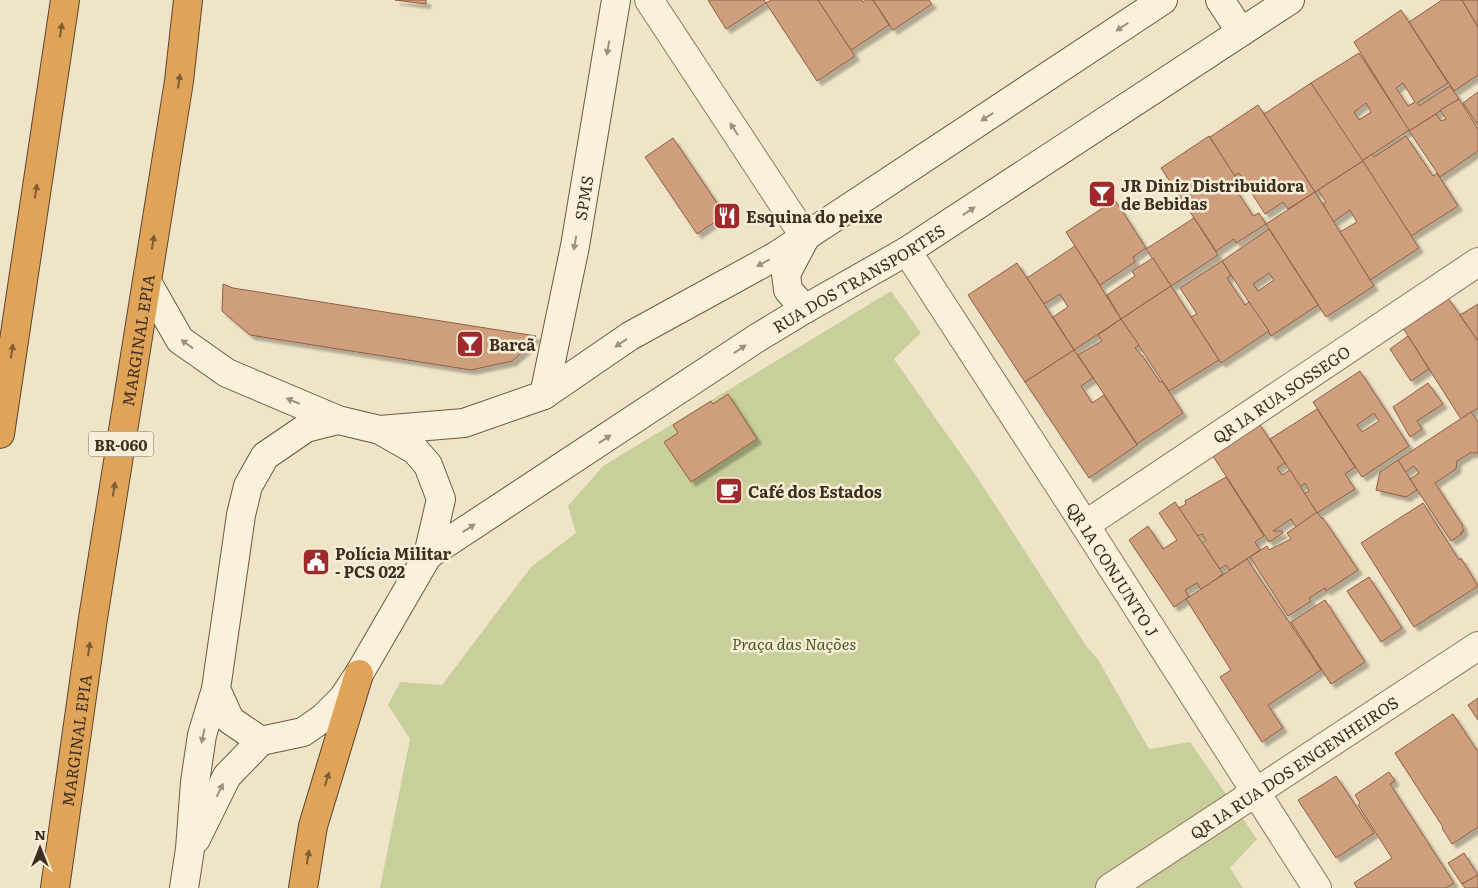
<svg xmlns="http://www.w3.org/2000/svg" width="1478" height="888" font-family="Literata,serif">
  <style>
    .green { fill: #c9cf9b }
    .building { fill: #cf9f7d; stroke: #8d5f41; fill-rule: evenodd; filter: url(#shadow) }
    .lines { fill: none; stroke-linecap: round; stroke-linejoin: round }
    .street-casing { stroke: #8d765c; stroke-width: 30 }
    .secondary-casing { stroke: #6f573f; stroke-width: 30 }
    .highway-casing { stroke: #5b4430; stroke-width: 30 }
    .street { stroke: #faf1dc; stroke-width: 28 }
    .secondary { stroke: #faf1dc; stroke-width: 28 }
    .highway { stroke: #e0a458; stroke-width: 28 }
    .oneway { fill: #9c907e }
    .oneway2 { fill: #7e5d36 }
    .labels { text-anchor: middle; dominant-baseline: central; stroke-width: 5; stroke-linejoin: round; paint-order: stroke }
    .shield { fill: #f7eed8; stroke: #756857; stroke-width: 1 }
    .shield-label { font-size: 15px; font-weight: bold; fill: #3d2e20 }
    .poi-label { font-size: 16px; font-weight: bold; fill: #3d2e20; stroke: #f7eed8; text-anchor: start }
    .street-label { font-size: 16px; fill: #3d2e20; stroke: #f7eed8 }
    .park-label { font-size: 16px; font-style: italic; fill: #4d5a26; stroke: #f7eed8 }
  </style>
  <defs>
    <filter id="shadow"><feDropShadow dx="4.5" dy="4.5" stdDeviation="1" flood-color="#0004"/></filter>
  </defs>
  <rect width="100%" height="100%" fill="#f0e4c8"/>
  <polygon class="green" points="891,291 921,333 894,359 979,480 1087,647 1099,661 1149,749 1190,742 1257,839 1230,868 1243,888 380,888 410,739 388,705 400,682 442,685 531,567 576,533 568,506 603,466"/>
  <g class="building">
    <polygon points="395,0 426,0 426,4"/>
    <polygon points="708,0 764,0 766,3 726,29"/>
    <polygon points="771,0 818,0 855,56 817,81 766,3"/>
    <polygon points="818,0 862,0 863,2 866,0 873,0 889,25 851,50"/>
    <polygon points="873,0 929,0 932,4 893,30"/>
    <polygon points="1442,0 1462,0 1478,27 1478,75 1454,91 1409,22"/>
    <polygon points="1462,0 1478,0 1478,27"/>
    <path d="M1401 10 1448 83 1417 103 1419 106 1450 86 1459 99 1409 131 1354 42ZM1403 83 1415 102 1408 106 1396 88Z"/>
    <path d="M1359 53 1409 130 1362 161 1311 83ZM1366 103 1371 112 1359 120 1354 112Z"/>
    <polygon points="1311,83 1363,161 1315,192 1264,114"/>
    <polygon points="1478,92 1478,125 1463,103"/>
    <polygon points="1459,99 1478,129 1478,151 1440,177 1409,131 1436,114 1441,121 1446,119 1440,110"/>
    <polygon points="1258,105 1315,192 1288,209 1283,202 1265,214 1239,173 1234,176 1210,137"/>
    <polygon points="1209,136 1236,178 1231,182 1253,216 1259,213 1266,224 1236,243 1234,239 1216,251 1161,168"/>
    <polygon points="1406,136 1433,176 1437,173 1458,206 1411,236 1362,161 1372,154 1374,157"/>
    <polygon points="673,138 725,215 697,234 645,157"/>
    <polygon points="1363,161 1419,248 1370,280 1340,232 1357,222 1350,210 1333,222 1323,204 1326,202 1318,190"/>
    <polygon points="1315,192 1374,286 1326,317 1266,224"/>
    <polygon points="1115,200 1146,248 1133,257 1135,262 1100,285 1066,232"/>
    <polygon points="1194,218 1218,255 1171,286 1146,249"/>
    <path d="M1269 229 1318 305 1271 336 1222 261ZM1269 273 1274 280 1258 291 1253 284Z"/>
    <polygon points="1075,246 1121,319 1074,350 1053,317 1068,307 1060,294 1044,304 1027,278"/>
    <polygon points="1153,258 1171,286 1121,319 1107,295 1135,276 1132,271"/>
    <polygon points="1222,261 1231,275 1227,278 1245,305 1249,302 1269,331 1221,363 1191,317 1197,314 1180,288"/>
    <polygon points="1017,263 1074,350 1025,382 968,295"/>
    <polygon points="223,284 233,288 536,336 525,350 512,361 471,370 250,335 222,311"/>
    <polygon points="1171,286 1219,360 1169,391 1121,319"/>
    <polygon points="1448,298 1478,341 1478,408 1461,419 1403,328"/>
    <polygon points="1478,304 1478,341 1460,315"/>
    <polygon points="1121,319 1139,345 1135,348 1141,355 1142,355 1160,382 1162,381 1183,413 1137,444 1078,355 1102,341 1098,335"/>
    <polygon points="1408,336 1429,369 1411,381 1390,349"/>
    <polygon points="1074,350 1093,378 1081,386 1092,403 1104,395 1137,445 1089,478 1025,382"/>
    <path d="M1360 371 1409 446 1362 477 1313 402ZM1374 413 1379 421 1362 432 1357 425Z"/>
    <polygon points="1428,383 1443,404 1417,421 1422,429 1410,437 1393,407"/>
    <polygon points="728,394 757,439 691,482 664,442 678,433 673,425 711,401 713,404"/>
    <polygon points="1317,409 1355,467 1345,474 1355,489 1317,513 1304,494 1309,491 1305,483 1300,487 1270,439"/>
    <polygon points="1471,412 1478,422 1478,453 1470,453 1457,461 1456,469 1435,483 1463,526 1462,527 1464,531 1460,533 1462,534 1451,541 1410,479 1419,473 1414,466 1405,472 1398,460"/>
    <polygon points="1258,422 1285,463 1277,468 1282,475 1290,470 1317,513 1296,527 1291,519 1273,531 1282,531 1283,533 1269,542 1211,453"/>
    <polygon points="1398,460 1417,490 1406,497 1376,490 1380,472"/>
    <polygon points="1226,477 1264,536 1255,542 1260,550 1230,570 1226,565 1220,569 1202,543 1206,540 1202,534 1197,536 1179,508 1186,504 1185,501"/>
    <polygon points="1175,502 1223,574 1201,590 1197,583 1185,590 1189,597 1174,607 1129,540 1148,526 1163,549 1177,540 1159,513"/>
    <polygon points="1423,503 1459,560 1461,558 1478,586 1414,627 1361,543"/>
    <polygon points="1317,512 1322,519 1323,518 1358,570 1326,591 1325,588 1309,598 1311,601 1288,616 1250,557 1267,546 1269,550 1291,539 1287,533"/>
    <polygon points="1247,559 1321,670 1268,705 1283,728 1262,742 1220,677 1231,670 1186,599"/>
    <polygon points="1369,577 1402,628 1381,642 1347,591"/>
    <polygon points="1325,600 1365,662 1331,684 1291,622"/>
    <polygon points="1478,698 1478,720 1468,705"/>
    <polygon points="1453,714 1478,752 1478,827 1452,844 1442,828 1443,827 1395,753"/>
    <polygon points="1389,772 1395,781 1390,784 1454,883 1446,888 1357,888 1354,883 1392,858 1358,805 1360,803 1355,795"/>
    <polygon points="1336,776 1374,833 1336,858 1298,800"/>
    <polygon points="1464,853 1478,875 1462,884 1448,863"/>
    <polygon points="1478,875 1478,888 1465,888 1462,884"/>
  </g>
  <g class="lines">
    <g class="street-casing">
      <g id="street">
        <polyline points="649,0 805,237"/>
        <path id="s1" d="M907 251 1085 525 1317 888"/>
        <path id="s2" d="M1085 525 1478 262"/>
        <path id="s3" d="M1110 888 1478 646"/>
      </g>
    </g>
    <g class="secondary-casing">
      <g id="secondary">
        <polyline points="1220,0 1241,32"/>
        <polyline points="805,238 786,274 788,290 805,309"/>
        <polyline points="147,282 180,340 227,373 338,420"/>
        <path id="s4" d="M544 395 575 246 616 0"/>
        <polygon points="338,420 380,430 415,450 428,465 441,499 428,555 359,674 343,698 323,718 303,732 261,741 230,720 216,689 241,515 248,486 265,456 306,428"/>
        <polyline points="380,430 464,423 544,395 630,336 776,256 1163,0"/>
        <path id="s5" d="M428 555 757 338 805 309 907 251 1290 0"/>
        <polyline points="196,839 227,776 261,741"/>
        <polyline points="184,888 190,849 195,782 202,735 216,689"/>
      </g>
    </g>
    <g class="highway-casing">
      <g id="highway">
        <polyline points="0,434 65,0"/>
        <path id="s6" d="M55 888 93 618 179 81 188 0"/>
        <polyline points="303,888 313,826 359,674"/>
      </g>
    </g>
    <use href="#street" class="street"/>
    <use href="#secondary" class="secondary"/>
    <use href="#highway" class="highway"/>
  </g>
  <defs><path id="oneway-solid" d="M-6-.8H1V-3.2L6.5 0L1 3.2V.8H-6Z" transform="scale(1.25)"/></defs>
  <g class="oneway">
    <use href="#oneway-solid" transform="translate(1122 27) rotate(146)"/>
    <use href="#oneway-solid" transform="translate(608 48) rotate(100)"/>
    <use href="#oneway-solid" transform="translate(987 117) rotate(147)"/>
    <use href="#oneway-solid" transform="translate(734 129) rotate(-123)"/>
    <use href="#oneway-solid" transform="translate(969 211) rotate(-33)"/>
    <use href="#oneway-solid" transform="translate(575 243) rotate(100)"/>
    <use href="#oneway-solid" transform="translate(763 263) rotate(152)"/>
    <use href="#oneway-solid" transform="translate(621 343) rotate(146)"/>
    <use href="#oneway-solid" transform="translate(187 344) rotate(-144)"/>
    <use href="#oneway-solid" transform="translate(740 349) rotate(-34)"/>
    <use href="#oneway-solid" transform="translate(293 401) rotate(-157)"/>
    <use href="#oneway-solid" transform="translate(605 439) rotate(-34)"/>
    <use href="#oneway-solid" transform="translate(469 528) rotate(-33)"/>
    <use href="#oneway-solid" transform="translate(203 736) rotate(102)"/>
    <use href="#oneway-solid" transform="translate(220 790) rotate(-64)"/>
  </g>
  <g class="oneway2">
    <use href="#oneway-solid" transform="translate(61 30) rotate(-81)"/>
    <use href="#oneway-solid" transform="translate(179 81) rotate(-82)"/>
    <use href="#oneway-solid" transform="translate(36 191) rotate(-81)"/>
    <use href="#oneway-solid" transform="translate(153 242) rotate(-81)"/>
    <use href="#oneway-solid" transform="translate(12 351) rotate(-81)"/>
    <use href="#oneway-solid" transform="translate(114 489) rotate(-81)"/>
    <use href="#oneway-solid" transform="translate(89 649) rotate(-82)"/>
    <use href="#oneway-solid" transform="translate(327 779) rotate(-73)"/>
    <use href="#oneway-solid" transform="translate(308 857) rotate(-81)"/>
  </g>
  <defs>
    <g id="bar-square" transform="scale(1.4375)"><rect x="-9" y="-9" width="18" height="18" rx="4" fill="#9e2a2b" stroke="#f7eed8"/><path d="M-6-5H6L.8 .8V4.5H3.5V6h-7V4.5H-.8V.8Z" fill="#fff"/></g>
    <g id="restaurant-square" transform="scale(1.4375)"><rect x="-9" y="-9" width="18" height="18" rx="4" fill="#9e2a2b" stroke="#f7eed8"/><path d="M-5-6h1v4h1v-4h1v4h1v-4h1v5L-1.5 .5V6h-2V.5L-5-1ZM5-6V6H3V1.5H1.5Q1.5-4 5-6Z" fill="#fff"/></g>
    <g id="cafe-square" transform="scale(1.4375)"><rect x="-9" y="-9" width="18" height="18" rx="4" fill="#9e2a2b" stroke="#f7eed8"/><path d="M-5.5-4.5H6V0H3Q3 3.5 0 3.5H-2.5Q-5.5 3.5-5.5 0ZM3-3.2v2h1.7v-2ZM-6 4.5H4V6H-6Z" fill="#fff"/></g>
    <g id="civic-square" transform="scale(1.4375)"><rect x="-9" y="-9" width="18" height="18" rx="4" fill="#9e2a2b" stroke="#f7eed8"/><path d="M-.6-6.5H3V-4.5H.6V-3L4-1V1h2V6H-6V1h2V-1L-.6-3ZM-1.2 2.5V6h2.4V2.5Z" fill="#fff"/></g>
  </defs>
  <g fill-rule="evenodd">
    <use href="#bar-square" x="1102" y="194"/>
    <use href="#restaurant-square" x="727" y="216"/>
    <use href="#bar-square" x="470" y="344"/>
    <use href="#cafe-square" x="729" y="491"/>
    <use href="#civic-square" x="316" y="562"/>
  </g>
  <g class="labels">
    <rect class="shield" x="88.5" y="431.5" width="65" height="25" rx="4"/>
    <g class="shield-label">
      <text x="121" y="444">BR-060</text>
    </g>
    <g class="poi-label">
      <text x="1121" y="185">JR Diniz Distribuidora<tspan x="1121" dy="18">de Bebidas</tspan></text>
      <text x="746" y="216">Esquina do peixe</text>
      <text x="489" y="344">Barcã</text>
      <text x="748" y="491">Café dos Estados</text>
      <text x="335" y="553">Polícia Militar<tspan x="335" dy="18">- PCS 022</tspan></text>
    </g>
    <g class="street-label">
      <text stroke="none"><textPath href="#s4" startOffset="201">SPMS</textPath></text>
      <text stroke="none"><textPath href="#s5" startOffset="512">RUA DOS TRANSPORTES</textPath></text>
      <text stroke="none"><textPath href="#s6" startOffset="554">MARGINAL EPIA</textPath></text>
      <text stroke="none"><textPath href="#s2" startOffset="236">QR 1A RUA SOSSEGO</textPath></text>
      <text stroke="none"><textPath href="#s1" startOffset="379">QR 1A CONJUNTO J</textPath></text>
      <text stroke="none"><textPath href="#s6" startOffset="149">MARGINAL EPIA</textPath></text>
      <text stroke="none"><textPath href="#s3" startOffset="220">QR 1A RUA DOS ENGENHEIROS</textPath></text>
    </g>
    <g class="park-label">
      <text x="794" y="643">Praça das Nações</text>
    </g>
  </g>
  <g transform="translate(40 848)" stroke="#f7eed8" stroke-width="4" paint-order="stroke">
  <path d="M0-4L9 19L0 12L-9 19Z" fill="#3d2e20"/>
  <text y="-8" font-size="14" font-weight="bold" text-anchor="middle" fill="#3d2e20">N</text>
  </g>
</svg>
